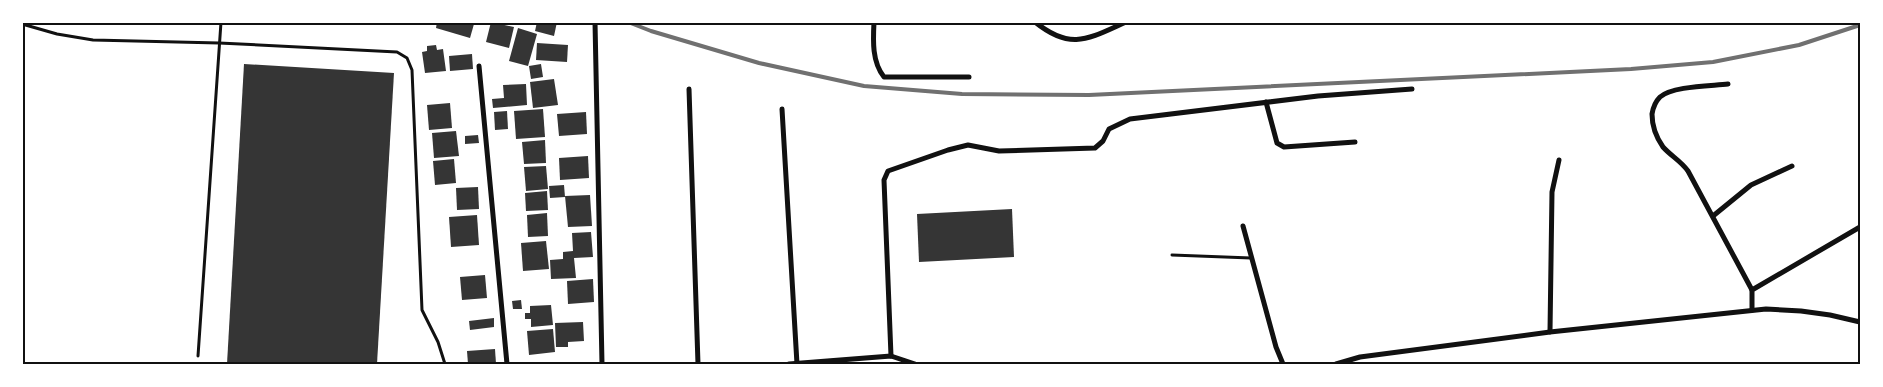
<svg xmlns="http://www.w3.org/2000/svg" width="1883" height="387" font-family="'PT Serif',serif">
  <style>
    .building { fill: #353535 }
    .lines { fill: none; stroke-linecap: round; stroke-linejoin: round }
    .service { stroke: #111; stroke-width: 3 }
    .minor { stroke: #111; stroke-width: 5 }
    .rail { stroke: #707070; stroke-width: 4 }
    .neatline { fill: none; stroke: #111; stroke-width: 2 }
  </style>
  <rect width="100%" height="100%" fill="#fff"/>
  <g class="building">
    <polygon points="437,22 468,22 474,24 470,38 436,28"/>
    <polygon points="491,22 514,27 509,48 486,42"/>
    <polygon points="537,22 557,22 554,36 535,31"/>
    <polygon points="518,28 537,34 528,66 509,61"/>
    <polygon points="537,43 568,45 567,62 536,60"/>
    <polygon points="436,45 437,50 443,49 446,71 425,73 422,52 427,51 427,46"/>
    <polygon points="472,54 473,69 450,71 449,56"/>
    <polygon points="244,64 394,73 377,364 227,364"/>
    <polygon points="541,64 543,77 531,79 529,66"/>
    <polygon points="554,79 558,105 533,108 530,82"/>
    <polygon points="526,84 527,105 493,108 492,99 504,98 503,85"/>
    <polygon points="450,103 452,128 429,130 427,105"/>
    <polygon points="543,109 545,137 516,139 514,111"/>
    <polygon points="507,111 508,129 495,130 494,112"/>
    <polygon points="586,112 587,134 559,136 557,114"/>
    <polygon points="456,131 459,156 434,158 432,133"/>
    <polygon points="478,135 479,143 465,144 465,136"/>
    <polygon points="545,140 546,163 524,164 522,142"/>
    <polygon points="588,156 589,178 560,180 559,158"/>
    <polygon points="454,159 456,183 435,185 433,161"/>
    <polygon points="546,166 548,189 526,191 524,167"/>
    <polygon points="564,185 565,197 550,198 549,186"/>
    <polygon points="478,187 479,209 457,210 456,188"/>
    <polygon points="547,191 548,210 526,211 525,193"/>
    <polygon points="590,195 592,226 568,227 565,196"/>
    <polygon points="1012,209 1014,257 919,262 917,214"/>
    <polygon points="547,213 548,236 528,237 527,215"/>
    <polygon points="477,215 479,245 451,247 449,217"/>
    <polygon points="591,232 593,257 574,258 576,278 551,279 550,260 563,259 563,252 573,251 572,233"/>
    <polygon points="546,241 549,269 523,271 521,243"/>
    <polygon points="485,275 487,298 462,300 460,277"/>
    <polygon points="593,279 594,302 568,304 567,281"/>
    <polygon points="521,300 522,309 513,309 512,301"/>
    <polygon points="551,305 553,325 531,327 531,319 525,319 525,313 530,313 530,306"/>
    <polygon points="494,318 494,327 470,330 469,321"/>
    <polygon points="583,322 584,341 568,342 568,347 556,347 555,323"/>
    <polygon points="553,329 555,352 529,355 527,331"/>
    <polygon points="495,349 496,364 468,364 467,351"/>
  </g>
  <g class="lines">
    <g class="service">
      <polyline points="22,24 57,34 93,40 219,43 397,52 407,58 412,70 422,310 438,342 445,364"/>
      <polyline points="1172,255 1251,258"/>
      <polyline points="198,356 221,22"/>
    </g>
    <g class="minor">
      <polyline points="595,22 602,364"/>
      <path d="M874 22C873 41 872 62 884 77H969"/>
      <path d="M1035 22C1071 51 1088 39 1126 22"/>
      <polyline points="479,66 507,364"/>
      <path d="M1728 84C1711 86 1672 86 1660 97 1655 102 1653 108 1652 114 1652 126 1656 137 1663 147 1671 156 1681 161 1688 171L1752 290"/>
      <polyline points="689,89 698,364"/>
      <polyline points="1266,102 1277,143 1284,147 1355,142"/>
      <polyline points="782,109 797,364"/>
      <polyline points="1713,216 1751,185 1792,166"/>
      <polyline points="1243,226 1276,347 1283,364"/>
      <polyline points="1752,310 1752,290 1860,227"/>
      <polyline points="1550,332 1552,192 1559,160"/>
      <polyline points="891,356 884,180 888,171 948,150 968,145 999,151 1095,148 1103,141 1109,129 1130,119 1318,96 1412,89"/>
      <polyline points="789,364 891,356 915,364"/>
      <polyline points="1336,364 1360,357 1550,332 1766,309 1801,311 1830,315 1860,322"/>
    </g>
    <polyline class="rail" points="628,22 651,31 759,63 864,86 962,94 1089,95 1631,69 1713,62 1799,45 1860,25"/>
  </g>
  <rect width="1883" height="387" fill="none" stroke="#ffffff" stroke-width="48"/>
  <rect x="24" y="24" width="1835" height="339" class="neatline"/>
</svg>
